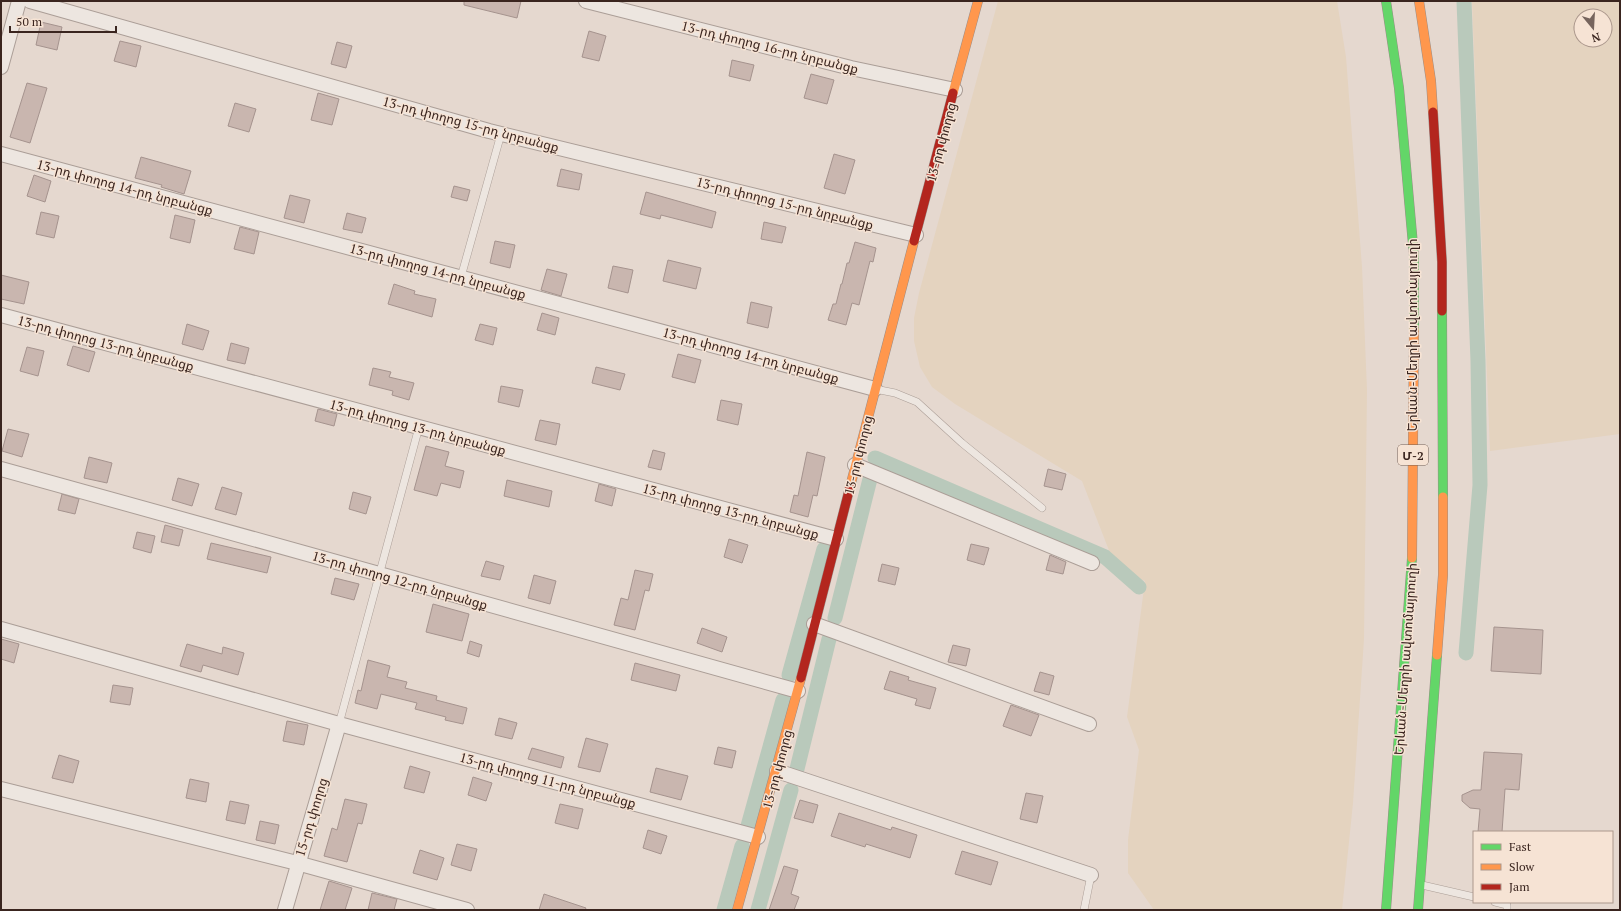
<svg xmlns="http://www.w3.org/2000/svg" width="1621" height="911" font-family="'PT Serif','Noto Sans Armenian',serif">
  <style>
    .farmland { fill: #e4d3bf; fill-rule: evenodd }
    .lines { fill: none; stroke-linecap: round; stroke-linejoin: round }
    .canal { stroke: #b9c9bb; stroke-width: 15 }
    .building { fill: #c9b6af; stroke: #a5938e }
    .lane-casing { stroke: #ab9e97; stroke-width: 8 }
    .street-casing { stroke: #ab9e97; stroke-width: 16 }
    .fast-casing { stroke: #9a8d88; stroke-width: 10 }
    .slow-casing { stroke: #9a8d88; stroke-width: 10 }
    .jam-casing { stroke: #9a8d88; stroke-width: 10 }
    .lane { stroke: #ede6e0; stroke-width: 7 }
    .street { stroke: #ede6e0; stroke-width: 14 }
    .fast { stroke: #63d668; stroke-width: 9 }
    .slow { stroke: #ff974d; stroke-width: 9 }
    .jam { stroke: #b3261e; stroke-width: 9 }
    .labels { text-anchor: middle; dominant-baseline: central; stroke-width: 3; stroke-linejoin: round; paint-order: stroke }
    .shield { fill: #f6e3d4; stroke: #725e55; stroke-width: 1 }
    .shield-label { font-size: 12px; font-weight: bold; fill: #3a251f }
    .street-label { font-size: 13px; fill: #3a251f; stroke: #f6e3d4 }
  </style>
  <rect width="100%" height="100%" fill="#e5d8cf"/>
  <g class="farmland">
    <polygon points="998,1 1337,1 1346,57 1362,267 1367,390 1364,639 1353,803 1342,910 1154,910 1128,873 1128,840 1139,750 1127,717 1145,581 1124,571 1110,553 1082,481 955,404 932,387 920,367 914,341 914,318 919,293"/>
    <path d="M1472 1H1620V434L1490 451ZM1581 16H1605V40H1581Z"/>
  </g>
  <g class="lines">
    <g class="canal">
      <polyline points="1464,1 1478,361 1480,485 1466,653"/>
      <polyline points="875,458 1105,557 1139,587"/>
      <polyline points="835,618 870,479"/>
      <polyline points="789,675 824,549"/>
      <polyline points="797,769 829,639"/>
      <polyline points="748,826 783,700"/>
      <polyline points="724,910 742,846"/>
      <polyline points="758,910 791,790"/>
    </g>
  </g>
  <g class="building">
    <polygon points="464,1 521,1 517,18 464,5"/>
    <polygon points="41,22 62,27 57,50 36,45"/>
    <polygon points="589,31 606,36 599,61 582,57"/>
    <polygon points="120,41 141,46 136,67 114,61"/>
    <polygon points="337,42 352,46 346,68 331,64"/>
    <polygon points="732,60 754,65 750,81 729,76"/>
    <polygon points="811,74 834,80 827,104 804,98"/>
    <polygon points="27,83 47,88 30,143 10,137"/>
    <polygon points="318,93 339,99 332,125 311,120"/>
    <polygon points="235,103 256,109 249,132 228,126"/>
    <polygon points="834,154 855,160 845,194 824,188"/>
    <polygon points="141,157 191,171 184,194 161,187 162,185 135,178"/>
    <polygon points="561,169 582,174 579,190 557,186"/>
    <polygon points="34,175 51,181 45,202 27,196"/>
    <polygon points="454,186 470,190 467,201 451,197"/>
    <polygon points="646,192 716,212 712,228 661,215 660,219 640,214"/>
    <polygon points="290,195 310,200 304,223 284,218"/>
    <polygon points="41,212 59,216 54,238 36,234"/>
    <polygon points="347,213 366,218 362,233 343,229"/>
    <polygon points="175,215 195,220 190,243 170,238"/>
    <polygon points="764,222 786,227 782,243 761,239"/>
    <polygon points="240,227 259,232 254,254 234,249"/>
    <polygon points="495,241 515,245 510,268 490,263"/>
    <polygon points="855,242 876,248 873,262 870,261 859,305 852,303 846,325 828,320 833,304 836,304 841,284 842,284 847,263 849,263"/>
    <polygon points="668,260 701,268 696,289 663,281"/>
    <polygon points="613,266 633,270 628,293 608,288"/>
    <polygon points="547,269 567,274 561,296 541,290"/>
    <polygon points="1,275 29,282 24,304 1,299"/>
    <polygon points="394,284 415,291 414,294 436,299 432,317 388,304"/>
    <polygon points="751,302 772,307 768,328 747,323"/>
    <polygon points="542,313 559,318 555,335 537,330"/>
    <polygon points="187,324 209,331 203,350 182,344"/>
    <polygon points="480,324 497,328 493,345 475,340"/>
    <polygon points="231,343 249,348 245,364 227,360"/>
    <polygon points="73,346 95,352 89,372 67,365"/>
    <polygon points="27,347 44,351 38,376 20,371"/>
    <polygon points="678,354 701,360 695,383 672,377"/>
    <polygon points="596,367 625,374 620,390 592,383"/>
    <polygon points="373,368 391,372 389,377 414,383 409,400 392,395 393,391 369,385"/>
    <polygon points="501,386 523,390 519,407 498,402"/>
    <polygon points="721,400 742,404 738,425 717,420"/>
    <polygon points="318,409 337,414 334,426 315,421"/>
    <polygon points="540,420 560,424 556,445 535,440"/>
    <polygon points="8,429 29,434 22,457 2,451"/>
    <polygon points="426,446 449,452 445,466 464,471 460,488 441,483 437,496 414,490"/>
    <polygon points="653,450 665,453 661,470 648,467"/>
    <polygon points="807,452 825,457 817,496 813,495 808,517 790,512 794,495 798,496"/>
    <polygon points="89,457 112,463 107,483 84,478"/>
    <polygon points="1048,469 1066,474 1062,490 1044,486"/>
    <polygon points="178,478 199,484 192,506 172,500"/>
    <polygon points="507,480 552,491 549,507 504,496"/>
    <polygon points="599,484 616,489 612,506 595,501"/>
    <polygon points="222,487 242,493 236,515 215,509"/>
    <polygon points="353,492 371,497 366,514 349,509"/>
    <polygon points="62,494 79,499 75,514 58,510"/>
    <polygon points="165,525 183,530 179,546 161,542"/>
    <polygon points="137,532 155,536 151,553 133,548"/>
    <polygon points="729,539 748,545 742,563 724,557"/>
    <polygon points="211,543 271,557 267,573 207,559"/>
    <polygon points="971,544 989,548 984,565 967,560"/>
    <polygon points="1050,555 1066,562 1063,574 1046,570"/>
    <polygon points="486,561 504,566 500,580 481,576"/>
    <polygon points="882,564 899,568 895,585 878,581"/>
    <polygon points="635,570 653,574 649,591 645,590 635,630 614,625 621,598 628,600"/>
    <polygon points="534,575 556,581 550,604 528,598"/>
    <polygon points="335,578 359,584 354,600 331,594"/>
    <polygon points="433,604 469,614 462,641 426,632"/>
    <polygon points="1494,627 1543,630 1541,674 1491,671"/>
    <polygon points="702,628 727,637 722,652 697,643"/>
    <polygon points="1,639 19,644 14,663 1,659"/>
    <polygon points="470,641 482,645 479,657 467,653"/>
    <polygon points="187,644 222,654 223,647 244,653 238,675 203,665 201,672 180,666"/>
    <polygon points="953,645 970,649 966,666 948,662"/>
    <polygon points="368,660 390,666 387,677 407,682 405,688 437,696 436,700 467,708 463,724 445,720 446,717 415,709 417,703 381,694 377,709 355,703 358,690 361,691"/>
    <polygon points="635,663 680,675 676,691 631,680"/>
    <polygon points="890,671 909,677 908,680 936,688 930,709 915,705 917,699 884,689"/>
    <polygon points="1040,672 1054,676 1049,695 1034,691"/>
    <polygon points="113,685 133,688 130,705 110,702"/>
    <polygon points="1011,705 1039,715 1031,736 1003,726"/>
    <polygon points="499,718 517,723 512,739 495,735"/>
    <polygon points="287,721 308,725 304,745 283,741"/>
    <polygon points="586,738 608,744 600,772 578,767"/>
    <polygon points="718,747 736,751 732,768 714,764"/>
    <polygon points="532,748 564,757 561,768 528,759"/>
    <polygon points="1484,752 1522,754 1519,790 1505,789 1502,832 1478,832 1480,809 1470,808 1462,801 1462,795 1473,790 1481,790"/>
    <polygon points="59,755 79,761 73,783 52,778"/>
    <polygon points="410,766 430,772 424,793 404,788"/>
    <polygon points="656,768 688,776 681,800 650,792"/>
    <polygon points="473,777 492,783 486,801 468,795"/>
    <polygon points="190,779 209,783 206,802 186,798"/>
    <polygon points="1026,793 1043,796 1037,823 1020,819"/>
    <polygon points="345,799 367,804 362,824 358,823 347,862 324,856 332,828 337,830"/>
    <polygon points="800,800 818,805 813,823 794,818"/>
    <polygon points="230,801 249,805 245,824 226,820"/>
    <polygon points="560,804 583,809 578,829 555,823"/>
    <polygon points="839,813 891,830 892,827 917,835 910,858 866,844 865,847 831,836"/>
    <polygon points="260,821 279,825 275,844 256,840"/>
    <polygon points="648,830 667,836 661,854 643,848"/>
    <polygon points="457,844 477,849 471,871 451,865"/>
    <polygon points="420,850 444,858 437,880 413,873"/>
    <polygon points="962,851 998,862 991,885 955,874"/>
    <polygon points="784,866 798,870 791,894 799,897 794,910 769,910"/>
    <polygon points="329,881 352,888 345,910 320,910"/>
    <polygon points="372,893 397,899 394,910 368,910"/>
    <polygon points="544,894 586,908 585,910 539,910"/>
  </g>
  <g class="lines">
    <g class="lane-casing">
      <g id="lane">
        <polyline points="461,277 501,134"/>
        <polyline points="875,389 895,393 917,402 962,443 1042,508"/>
        <polyline points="339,724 419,427"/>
        <polyline points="1422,885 1474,897"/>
        <polyline points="1495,902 1507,905 1507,910"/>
        <polyline points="1084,910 1091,875"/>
      </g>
    </g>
    <g class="street-casing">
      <g id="street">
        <polyline points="30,1 489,131 916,235"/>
        <polyline points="586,1 851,68 955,90"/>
        <polyline points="1,67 19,1"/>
        <polyline points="1,154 875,389"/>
        <polyline points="1,315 836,539"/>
        <polyline points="855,465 1092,563"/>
        <path d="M1 469C267 542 532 617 798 691"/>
        <polyline points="814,624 1089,724"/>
        <polyline points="1,629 339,724 758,837"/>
        <polyline points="777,771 1091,875"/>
        <polyline points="1,789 297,863 467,910"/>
        <polyline points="285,910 339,724"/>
      </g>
    </g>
    <g class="fast-casing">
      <g id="fast">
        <polyline points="1386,1 1399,88 1414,256 1414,329"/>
        <polyline points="1442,311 1443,497"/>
        <polyline points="1386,910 1412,558"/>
        <polyline points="1418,910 1437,655"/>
      </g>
    </g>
    <g class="slow-casing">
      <g id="slow">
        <polyline points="1419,1 1431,81 1433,112"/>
        <polyline points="953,93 978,1"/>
        <polyline points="850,487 914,241"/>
        <polyline points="1412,558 1414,329"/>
        <polyline points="1437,655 1443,575 1443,497"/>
        <polyline points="737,910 801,678"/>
      </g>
    </g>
    <g class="jam-casing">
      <g id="jam">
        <polyline points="1433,112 1442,262 1442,311"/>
        <polyline points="914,241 953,93"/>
        <polyline points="801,678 850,487"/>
      </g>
    </g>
    <use href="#lane" class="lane"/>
    <use href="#street" class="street"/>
    <use href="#fast" class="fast"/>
    <use href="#slow" class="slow"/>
    <use href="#jam" class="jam"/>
  </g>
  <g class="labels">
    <rect class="shield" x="1398" y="445" width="30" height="20" rx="3"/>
    <g class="shield-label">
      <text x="1413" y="455">Մ-2</text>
    </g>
    <g class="street-label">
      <text transform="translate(770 47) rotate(14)">13-րդ փողոց 16-րդ նրբանցք</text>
      <text transform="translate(471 124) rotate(15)">13-րդ փողոց 15-րդ նրբանցք</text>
      <text transform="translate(941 142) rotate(-75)">13-րդ փողոց</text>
      <text transform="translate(125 187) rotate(15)">13-րդ փողոց 14-րդ նրբանցք</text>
      <text transform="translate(785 203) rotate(14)">13-րդ փողոց 15-րդ նրբանցք</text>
      <text transform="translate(438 271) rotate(15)">13-րդ փողոց 14-րդ նրբանցք</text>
      <text transform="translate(1412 335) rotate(-90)">Երևան-Մեղրի ավտոմայրուղի</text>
      <text transform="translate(106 343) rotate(15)">13-րդ փողոց 13-րդ նրբանցք</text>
      <text transform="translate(751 355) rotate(15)">13-րդ փողոց 14-րդ նրբանցք</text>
      <text transform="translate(418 427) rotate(15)">13-րդ փողոց 13-րդ նրբանցք</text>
      <text transform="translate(858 455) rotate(-76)">13-րդ փողոց</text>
      <text transform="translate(731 511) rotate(15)">13-րդ փողոց 13-րդ նրբանցք</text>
      <text transform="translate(400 580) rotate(16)">13-րդ փողոց 12-րդ նրբանցք</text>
      <text transform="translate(1405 659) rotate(-86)">Երևան-Մեղրի ավտոմայրուղի</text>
      <text transform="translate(777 769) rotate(-75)">13-րդ փողոց</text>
      <text transform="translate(548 780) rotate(15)">13-րդ փողոց 11-րդ նրբանցք</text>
      <text transform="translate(311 817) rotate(-73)">15-րդ փողոց</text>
    </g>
  </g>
  <rect width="1621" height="911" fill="none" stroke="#3a251f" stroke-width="4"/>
  <rect x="1473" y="831" width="140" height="72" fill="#f6e3d4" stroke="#ab978c"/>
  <rect x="1481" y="844" width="20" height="6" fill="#63d668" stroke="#ab978c"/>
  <text x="1509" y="851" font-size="12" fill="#3a251f">Fast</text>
  <rect x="1481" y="864" width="20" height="6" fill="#ff974d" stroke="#ab978c"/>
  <text x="1509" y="871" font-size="12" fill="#3a251f">Slow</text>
  <rect x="1481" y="884" width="20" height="6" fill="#b3261e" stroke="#ab978c"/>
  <text x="1509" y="891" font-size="12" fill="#3a251f">Jam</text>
  <g transform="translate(1593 28) rotate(162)"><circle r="19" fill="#f6e3d4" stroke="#ab978c"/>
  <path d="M0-3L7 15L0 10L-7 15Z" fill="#76645d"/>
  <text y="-6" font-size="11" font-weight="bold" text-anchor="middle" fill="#3a251f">N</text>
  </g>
  <path d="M10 26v6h106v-6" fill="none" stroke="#3a251f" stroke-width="2"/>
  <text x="16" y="26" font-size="12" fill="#3a251f" stroke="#f6e3d4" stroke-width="3" paint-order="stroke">50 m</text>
</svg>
